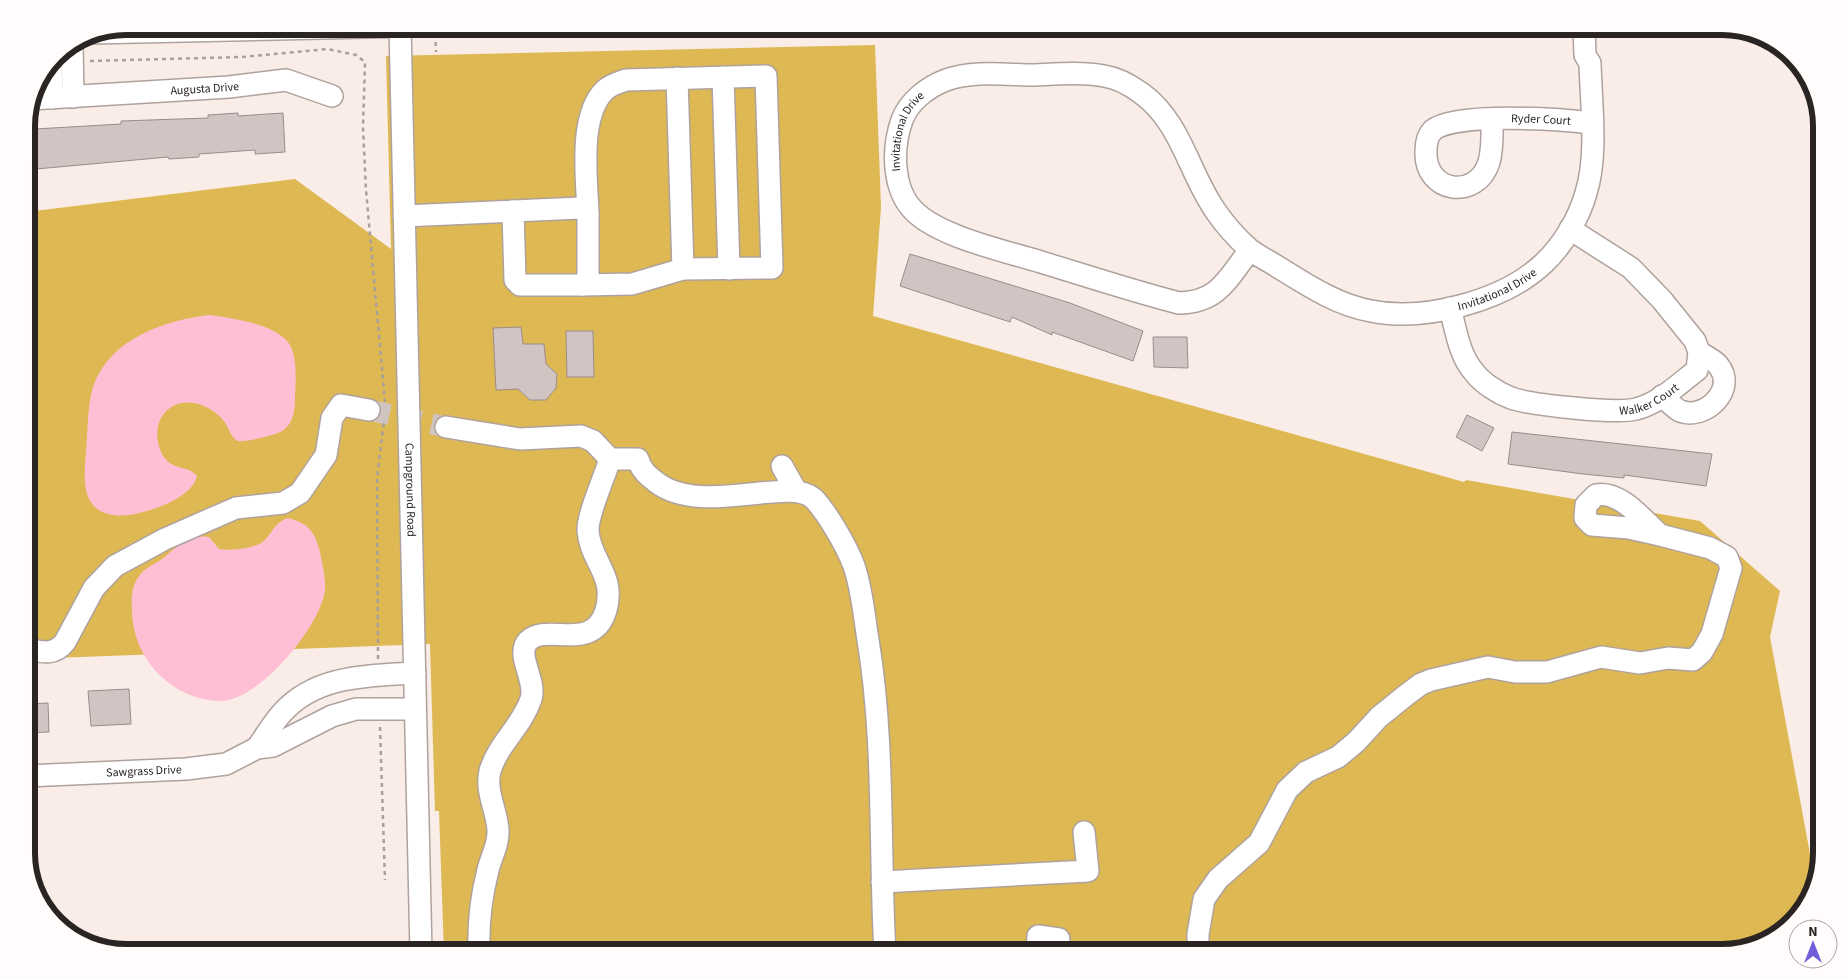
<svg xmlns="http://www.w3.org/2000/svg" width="1848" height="979" font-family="'Source Sans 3',sans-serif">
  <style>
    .green { fill: #deb852 }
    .water { fill: #febfd5 }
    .building { fill: #d2c4c3; stroke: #9a8c8c }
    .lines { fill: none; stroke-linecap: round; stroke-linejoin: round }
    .minor-tunnel { stroke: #d0c4c0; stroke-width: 21; stroke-dasharray: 21 11; stroke-linecap: butt }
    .minor-casing { stroke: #afa29d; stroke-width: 24 }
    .path { stroke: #aa9f9c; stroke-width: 2.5; stroke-dasharray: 4 4; stroke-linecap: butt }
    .minor { stroke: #fff; stroke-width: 21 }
    .labels { text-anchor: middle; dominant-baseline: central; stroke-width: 4.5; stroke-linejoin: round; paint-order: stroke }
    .street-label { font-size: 12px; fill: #2a2523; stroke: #fffcfb }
    .rim { fill: none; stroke: #2a2523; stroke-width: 6 }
  </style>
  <rect width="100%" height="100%" fill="#faece7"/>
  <polygon class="green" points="875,45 881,207 873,316 1464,482 1466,480 1700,521 1780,591 1770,637 1815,881 1811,897 1777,936 1722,953 444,953 439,811 435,811 430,644 26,659 26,212 295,179 391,249 386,56"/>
  <g class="water">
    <path d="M210 315C231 318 278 324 290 345 297 358 296 380 295 394 295 407 295 423 282 431 276 435 243 443 238 441 230 438 229 426 223 420 208 402 176 393 161 418 153 432 158 458 173 465 182 469 190 468 197 476 194 490 176 500 164 505 144 513 112 523 95 507 81 494 85 469 86 452 88 430 87 404 94 384 112 338 165 320 210 315Z"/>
    <path d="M287 518C308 522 315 532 320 552 322 563 326 578 325 590 321 626 257 704 218 701 169 698 132 657 132 609 131 597 132 586 139 576 146 566 157 564 166 556 178 545 192 534 209 537L219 549C231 551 256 549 265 540 274 530 274 524 287 518Z"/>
  </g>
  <g class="building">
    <polygon points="238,113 238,116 283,113 285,152 255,154 255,150 199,154 199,157 169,159 168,157 36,169 35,129 121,124 121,121 208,118 208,115"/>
    <polygon points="910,254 1070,303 1143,331 1133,361 1052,332 1052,335 1012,317 1010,322 900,286"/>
    <polygon points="521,327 523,344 544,344 546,364 557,374 556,388 546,400 530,400 518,389 496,390 493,328"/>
    <polygon points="566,331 593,331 594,377 567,377"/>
    <polygon points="1153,337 1187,337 1188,368 1154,367"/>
    <polygon points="1467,415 1494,428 1482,451 1456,437"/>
    <polygon points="1512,432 1712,454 1706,486 1624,475 1624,478 1583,474 1508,464"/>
    <polygon points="129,689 131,724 91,726 88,691"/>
    <polygon points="48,703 49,732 26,733 26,704"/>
  </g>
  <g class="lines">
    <polyline class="minor-tunnel" points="369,410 446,427"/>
    <g class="minor-casing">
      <g id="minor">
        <path id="s1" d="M400 26 421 953"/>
        <polyline points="90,33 415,26"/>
        <polyline points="72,44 73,97"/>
        <polyline points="51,62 52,98"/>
        <polyline points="723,77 729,269"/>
        <polyline points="677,78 683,269"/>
        <path id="s2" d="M31 99 229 87 286 80 332 96"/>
        <path id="s3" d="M1492 120C1492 134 1493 148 1489 162 1477 201 1424 193 1426 151 1426 144 1428 135 1433 130 1456 112 1561 119 1591 123"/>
        <polyline points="404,216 580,208 588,214 588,279 582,285 520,285 515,280 513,211"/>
        <path id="s4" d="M1250 250C1227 279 1219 302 1179 303 1132 291 1087 276 1041 262 1005 251 940 237 914 211 892 189 892 148 902 120 909 101 928 87 946 80 973 70 1008 75 1035 75 1058 74 1081 72 1104 76 1117 78 1130 85 1141 93 1182 122 1189 175 1217 213 1226 226 1238 239 1249 249 1258 256 1269 261 1278 267 1307 285 1337 305 1371 311 1424 322 1504 301 1544 263 1563 245 1579 218 1586 193 1598 155 1591 103 1590 63L1585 55 1584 26"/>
        <path d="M582 285 632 284 683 269 772 268 766 76 626 80C620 82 610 85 605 90 578 116 587 179 588 214"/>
        <path id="s5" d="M1450 308C1456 330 1459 355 1474 372 1482 383 1498 393 1511 398 1531 405 1617 414 1636 409 1658 404 1679 384 1697 370L1699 352 1695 341 1662 300 1631 268 1570 229"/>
        <path d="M1662 396C1667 400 1674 408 1680 411 1705 421 1738 389 1718 365 1714 360 1705 356 1699 352"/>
        <path d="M446 427 520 439 581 436 593 441 610 459H638C641 470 647 475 656 482 701 517 789 476 813 498 827 512 847 547 854 566 862 589 864 615 868 640 885 743 879 848 885 953"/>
        <polyline points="782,466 796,491"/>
        <path d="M26 649C42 652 54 656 65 642L94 588 115 566 165 539 236 508 283 503 300 493 326 455 332 418 341 405 369 410"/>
        <path d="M257 748C265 737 272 724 282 713 316 675 367 676 415 673"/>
        <path id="s6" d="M26 776 186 769 226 764 257 748 273 746 332 716 356 709H415"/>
        <polyline points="882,882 1088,871 1084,832"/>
        <path d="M479 953C478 925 481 897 488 870 491 857 499 844 498 830 497 811 485 791 490 771 498 744 522 726 531 699 537 680 515 655 528 641 547 622 593 654 606 610 616 575 590 561 588 531 587 515 605 476 610 459"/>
        <polyline points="1037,953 1038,936 1059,939"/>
        <path d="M1198 953V934L1204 899 1218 879 1259 843 1287 790 1306 772 1338 757 1356 742 1379 717 1405 696 1421 684 1431 680 1488 667 1515 672H1547L1601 657 1640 663 1668 658 1693 660 1702 652 1712 634 1731 568 1727 557 1710 548 1660 535 1629 528 1592 525 1585 518 1586 505 1596 495C1620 490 1643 520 1660 535"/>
      </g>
    </g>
    <g class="path">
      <polyline points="435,26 436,52"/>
      <polyline points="90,61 242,57 327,49 356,55 365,62 363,128 366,190 385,402"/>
      <polyline points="378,659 377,479 384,420"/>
      <polyline points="380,727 385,880"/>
    </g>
    <use href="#minor" class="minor"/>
  </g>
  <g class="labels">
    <g class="street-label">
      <text stroke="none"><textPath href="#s2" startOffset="174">Augusta Drive</textPath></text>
      <text stroke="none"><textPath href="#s3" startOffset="272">Ryder Court</textPath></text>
      <text stroke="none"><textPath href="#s4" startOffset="462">Invitational Drive</textPath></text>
      <text stroke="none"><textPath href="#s4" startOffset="1192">Invitational Drive</textPath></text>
      <text stroke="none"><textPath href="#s5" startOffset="256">Walker Court</textPath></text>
      <text stroke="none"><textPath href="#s1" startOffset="464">Campground Road</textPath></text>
      <text stroke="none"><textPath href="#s6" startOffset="118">Sawgrass Drive</textPath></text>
    </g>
  </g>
  <path d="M0 0H1848V979H0ZM126 35H1722A91 91 0 0 1 1813 126V853A91 91 0 0 1 1722 944H126A91 91 0 0 1 35 853V126A91 91 0 0 1 126 35Z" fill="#fffcfb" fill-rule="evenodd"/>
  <path class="rim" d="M126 35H1722A91 91 0 0 1 1813 126V853A91 91 0 0 1 1722 944H126A91 91 0 0 1 35 853V126A91 91 0 0 1 126 35Z"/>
  <g transform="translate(1813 944)"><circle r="24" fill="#fffcfb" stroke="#aaa6a5"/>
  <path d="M0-4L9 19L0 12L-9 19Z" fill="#715ed9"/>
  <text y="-8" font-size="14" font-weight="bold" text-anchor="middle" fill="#2a2523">N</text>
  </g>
</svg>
